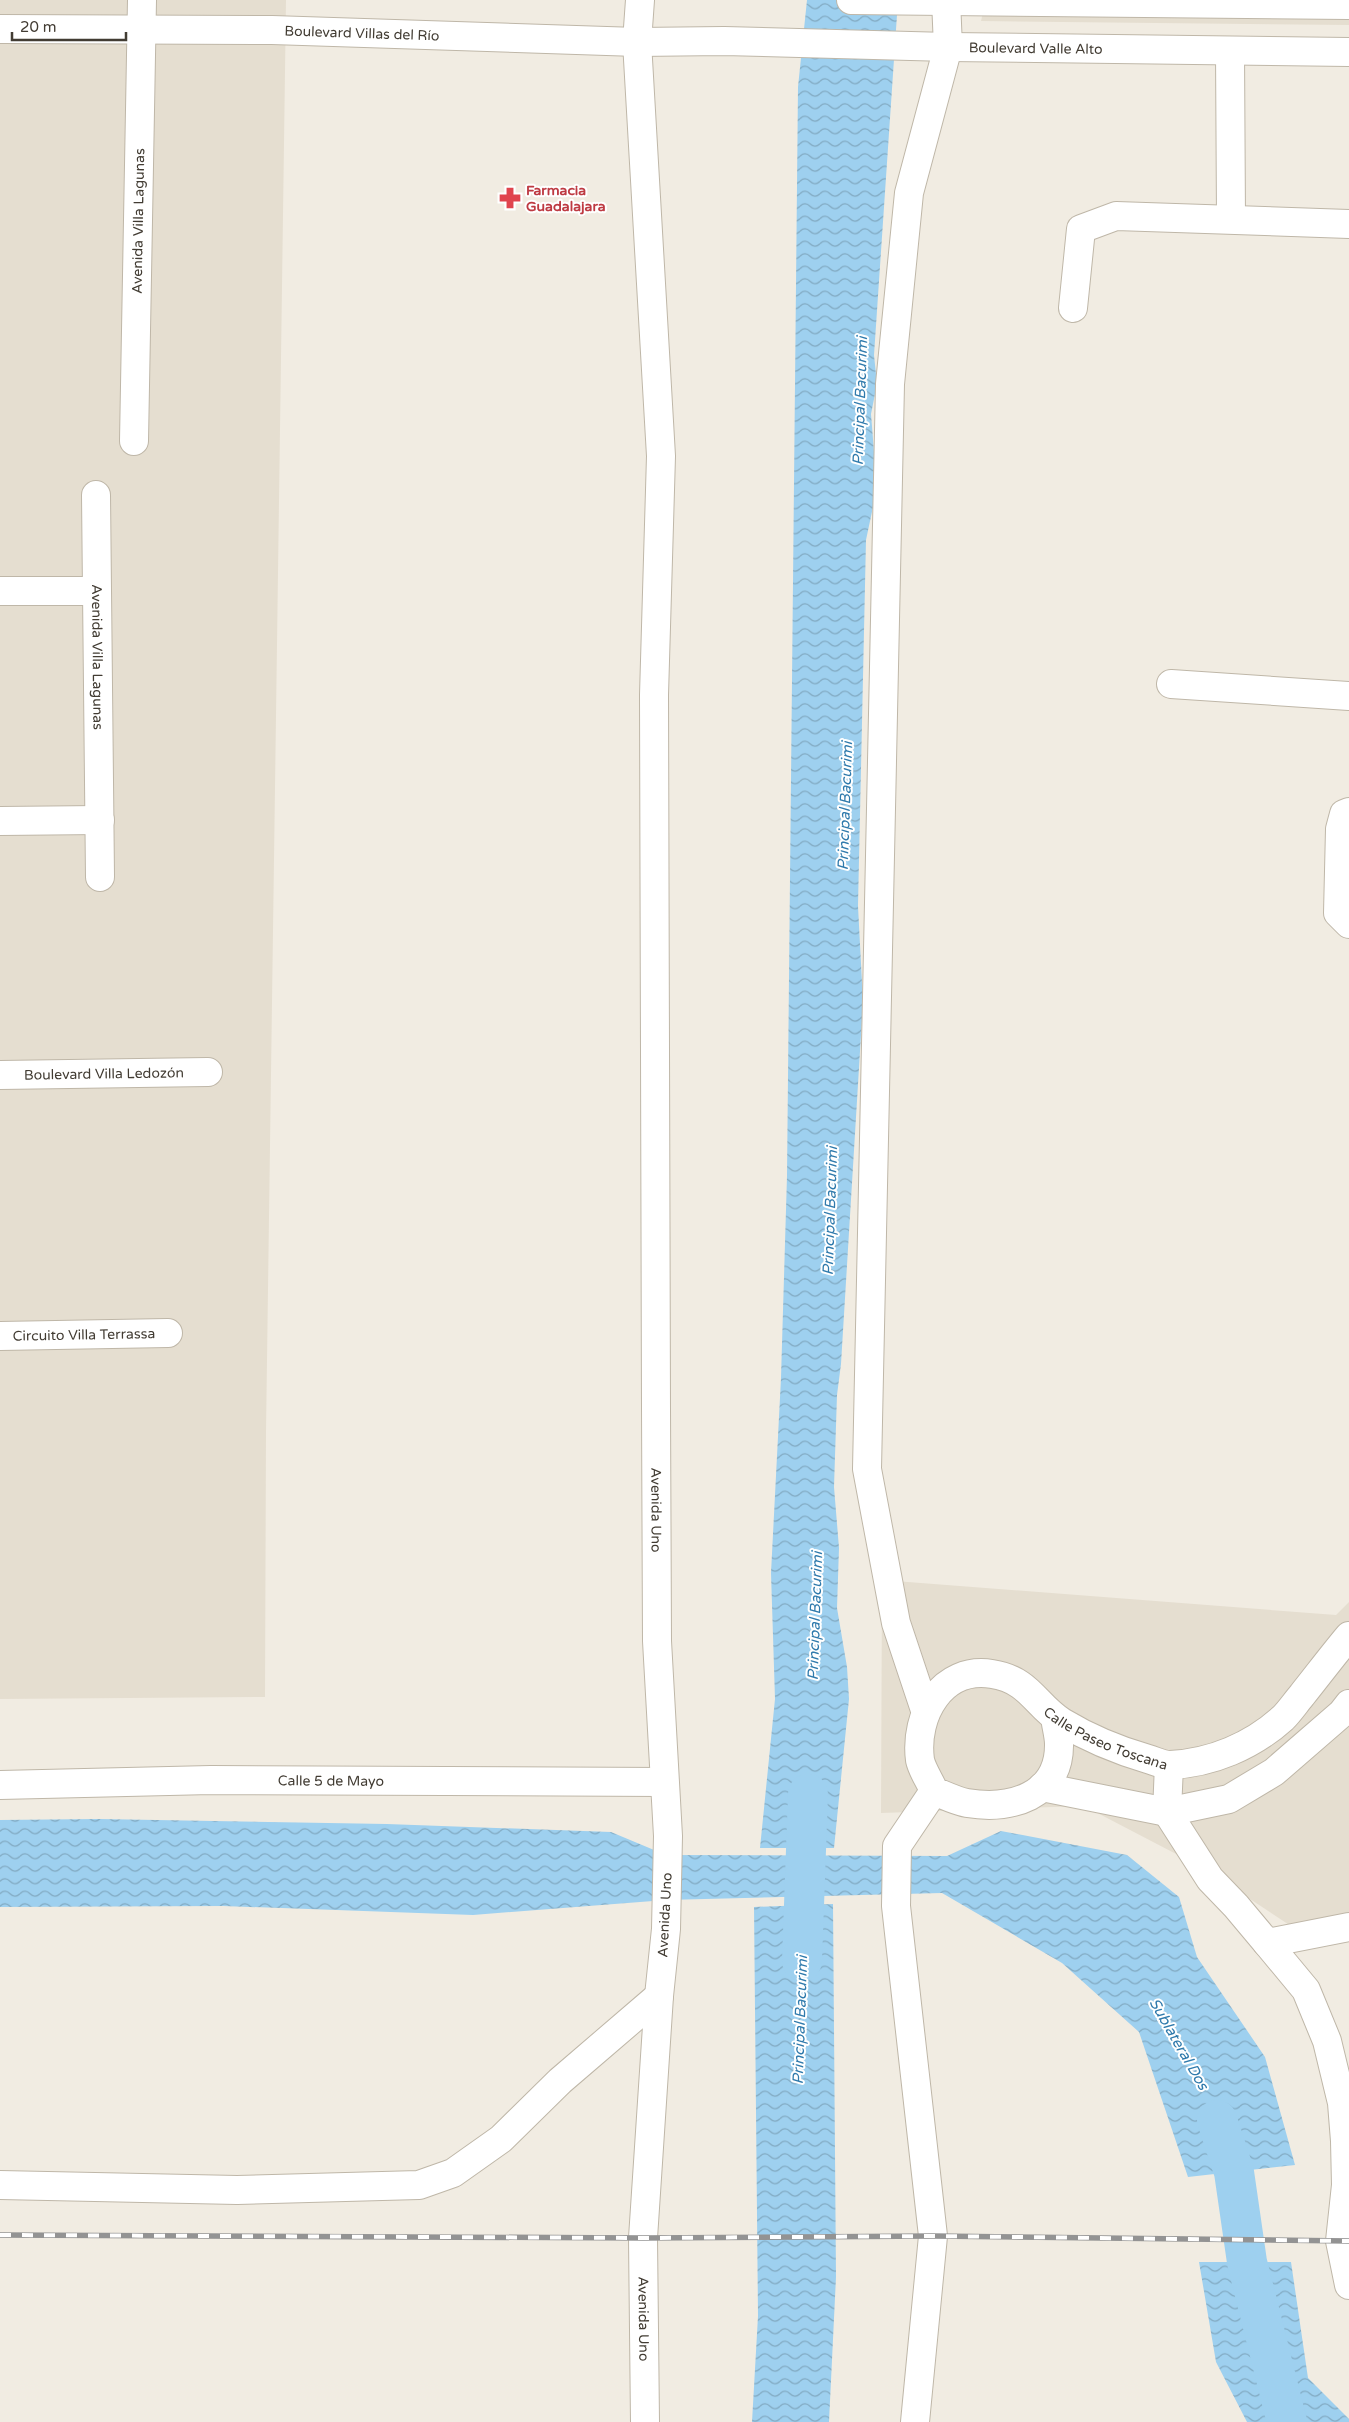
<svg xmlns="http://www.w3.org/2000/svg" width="1349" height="2422" font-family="'Varela Round',sans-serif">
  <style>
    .residential { fill: #e5ded0 }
    .water { fill: url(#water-waves) }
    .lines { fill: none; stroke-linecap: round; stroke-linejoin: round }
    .canal { stroke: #9ed0ef; stroke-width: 40 }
    .minor-casing { stroke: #bfb7a8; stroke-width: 30 }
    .minor { stroke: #fff; stroke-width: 28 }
    .rail-casing { stroke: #939393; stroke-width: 5.5 }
    .rail { stroke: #fff; stroke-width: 4; stroke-dasharray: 11; stroke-linecap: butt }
    .labels { text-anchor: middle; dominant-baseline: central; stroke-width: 4; stroke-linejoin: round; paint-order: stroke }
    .street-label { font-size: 14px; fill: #423c33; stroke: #fff }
    .health-label { font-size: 14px; font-weight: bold; fill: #be3a42; stroke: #fff; text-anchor: start }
    .water-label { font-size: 15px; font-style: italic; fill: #2f7aac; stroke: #fff }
  </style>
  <defs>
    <pattern id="water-waves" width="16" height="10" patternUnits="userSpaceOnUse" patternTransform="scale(1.25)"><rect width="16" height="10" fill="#9ed0ef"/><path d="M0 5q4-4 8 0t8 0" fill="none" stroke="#82aac2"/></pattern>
  </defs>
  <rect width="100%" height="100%" fill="#f1ece2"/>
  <g class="residential">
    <polygon points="0,0 286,0 266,1432 265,1697 0,1699"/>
    <polygon points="986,0 1349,0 1349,25 981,21"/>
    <polygon points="882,1580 1336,1615 1349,1602 1349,1933 1309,1938 1203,1868 1084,1806 881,1813"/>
  </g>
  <g class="water">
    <polygon points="807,0 898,0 874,355 877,384 871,414 876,477 873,507 866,540 858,906 863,1002 841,1364 837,1395 834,1487 839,1548 837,1608 847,1667 849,1699 834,1848 760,1848 775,1699 771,1573 781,1378 787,1176 798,87"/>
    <polygon points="99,1819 387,1824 611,1832 666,1855 947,1856 1001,1831 1127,1855 1179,1897 1197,1957 1265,2057 1295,2165 1188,2177 1139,2032 1062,1963 942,1893 666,1900 473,1915 223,1906 0,1907 0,1820"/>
    <polygon points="833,1904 836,2277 829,2422 752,2422 758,2316 754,1907"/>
    <polygon points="1199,2262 1291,2262 1308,2378 1349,2419 1349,2422 1247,2422 1216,2362"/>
  </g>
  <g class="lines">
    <g class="canal">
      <polyline points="802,1961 808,1794"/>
      <polyline points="1217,2120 1234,2172 1247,2262 1287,2422"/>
    </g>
    <g class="minor-casing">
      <g id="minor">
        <path id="s1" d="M640 0 637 42 661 456 654 695 656 1408 657 1641 668 1836 666 1929 659 1996 643 2238 645 2422"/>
        <polyline points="851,0 1349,5"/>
        <path id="s2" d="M0 29 272 30 637 42 724 41 948 47 1349 52"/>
        <polyline points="1230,51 1231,219"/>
        <polyline points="1073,308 1081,229 1116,216 1349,224"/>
        <path id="s3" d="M134 441 142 0"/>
        <path id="s4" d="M96 495 100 877"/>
        <polyline points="0,591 96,591"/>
        <polyline points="1171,684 1349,696"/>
        <polyline points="1349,812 1344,814 1340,829 1338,913 1349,924"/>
        <polyline points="0,821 100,820"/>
        <path id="s5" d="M0 1075 208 1072"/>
        <path id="s6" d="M0 1336 168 1333"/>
        <polyline points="925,1710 896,1623 867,1469 890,384 909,193 948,47 946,0"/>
        <path id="s7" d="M1055 1717C1056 1726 1059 1736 1059 1744 1060 1797 1010 1810 967 1803 956 1801 944 1795 934 1791 930 1781 922 1770 920 1760 914 1715 942 1666 992 1674 1030 1680 1035 1705 1062 1722 1090 1739 1117 1750 1148 1759 1155 1761 1163 1765 1170 1765 1212 1763 1252 1746 1283 1718 1290 1711 1296 1702 1302 1695 1318 1675 1333 1655 1349 1636"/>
        <polyline points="1169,1765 1167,1812 1210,1879 1236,1906 1267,1943 1349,1927"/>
        <path id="s8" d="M0 1785 211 1780 664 1782"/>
        <polyline points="1042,1787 1167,1812 1229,1799 1274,1772 1342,1713 1349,1704"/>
        <polyline points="1267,1943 1306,1990 1327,2041 1342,2103 1345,2141 1346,2185 1340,2241 1349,2285"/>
        <polyline points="0,2185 237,2190 419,2185 453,2173 501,2139 560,2081 659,1996"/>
        <polyline points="915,2422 933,2236 896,1906 897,1846 934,1791"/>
      </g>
    </g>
    <use href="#minor" class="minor"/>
    <g class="rail-casing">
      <polyline id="rail" points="0,2235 643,2238 933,2236 1349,2241"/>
    </g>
    <use href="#rail" class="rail"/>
  </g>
  <defs>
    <g id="pharmacy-bare" transform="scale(1.725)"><path d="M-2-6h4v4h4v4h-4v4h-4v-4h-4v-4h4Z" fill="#e0444e" stroke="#fff" stroke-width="2.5" paint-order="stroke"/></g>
  </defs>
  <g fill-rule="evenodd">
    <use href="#pharmacy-bare" x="510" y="198"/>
  </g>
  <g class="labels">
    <g class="street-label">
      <text stroke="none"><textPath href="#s2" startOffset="362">Boulevard Villas del Río</textPath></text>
      <text stroke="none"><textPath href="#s2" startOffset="1036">Boulevard Valle Alto</textPath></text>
      <text stroke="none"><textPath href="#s3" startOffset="220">Avenida Villa Lagunas</textPath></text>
      <text stroke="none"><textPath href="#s4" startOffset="162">Avenida Villa Lagunas</textPath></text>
      <text stroke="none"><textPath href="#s5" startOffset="104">Boulevard Villa Ledozón</textPath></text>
      <text stroke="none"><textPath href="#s6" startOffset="84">Circuito Villa Terrassa</textPath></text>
      <text stroke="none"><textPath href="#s1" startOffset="1511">Avenida Uno</textPath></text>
      <text stroke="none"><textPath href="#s7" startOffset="488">Calle Paseo Toscana</textPath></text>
      <text stroke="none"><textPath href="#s8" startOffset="331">Calle 5 de Mayo</textPath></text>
      <text transform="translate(665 1915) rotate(-87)">Avenida Uno</text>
      <text stroke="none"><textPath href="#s1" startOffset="2321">Avenida Uno</textPath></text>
    </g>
    <g class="health-label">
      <text x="526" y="190">Farmacia<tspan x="526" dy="16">Guadalajara</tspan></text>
    </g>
    <g class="water-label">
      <text transform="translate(860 401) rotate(-88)">Principal Bacurimi</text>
      <text transform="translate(845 806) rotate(-88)">Principal Bacurimi</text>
      <text transform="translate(830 1211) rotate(-88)">Principal Bacurimi</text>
      <text transform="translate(815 1616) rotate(-88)">Principal Bacurimi</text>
      <text transform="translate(800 2020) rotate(-88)">Principal Bacurimi</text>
      <text transform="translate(1179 2044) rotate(60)">Sublateral Dos</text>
    </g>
  </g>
  <path d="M12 32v8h114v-8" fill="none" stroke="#423c33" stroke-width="2.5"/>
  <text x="20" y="32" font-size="15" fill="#423c33" stroke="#ffffff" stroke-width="4" paint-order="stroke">20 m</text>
</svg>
